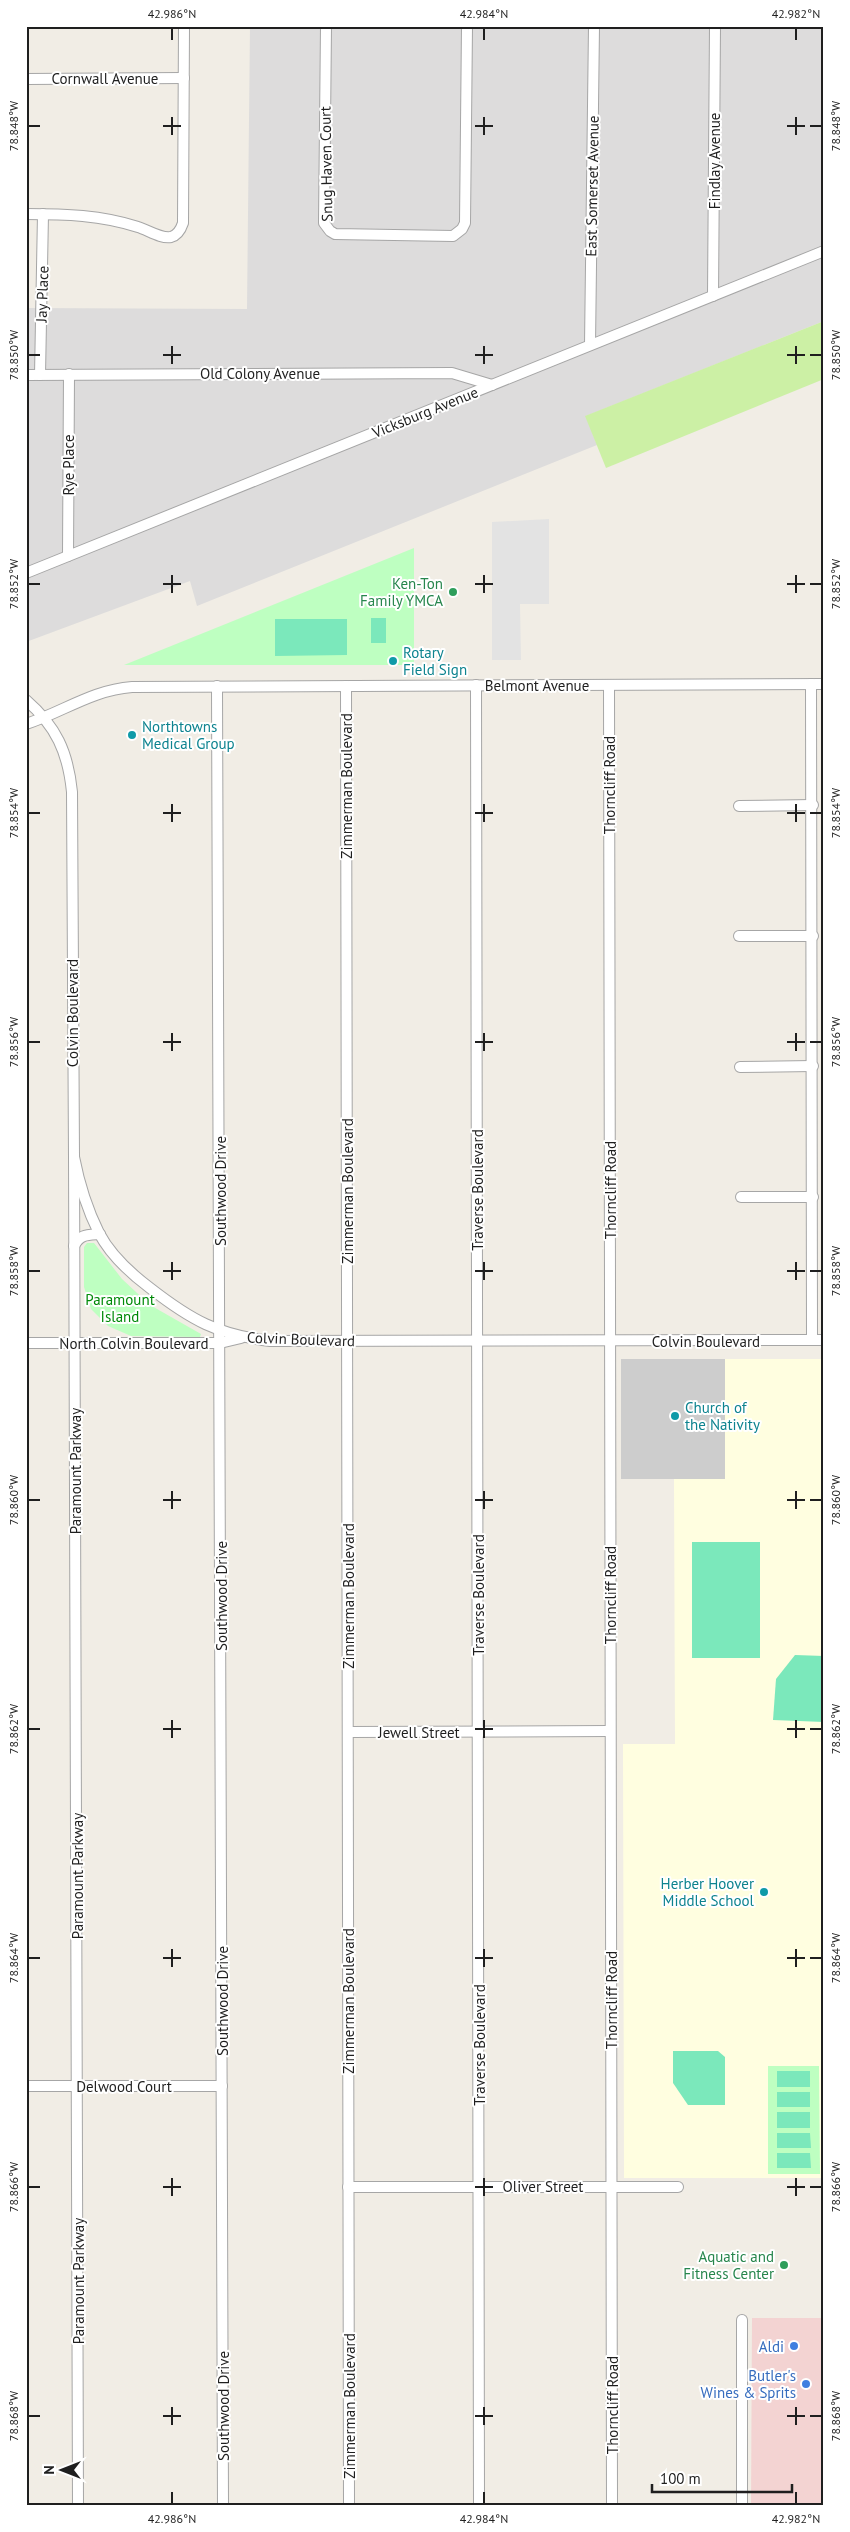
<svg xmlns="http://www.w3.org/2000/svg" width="850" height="2532" font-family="'PT Sans',sans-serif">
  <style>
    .residential { fill: #dddcdc }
    .commercial { fill: #f3d3d2 }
    .education { fill: #fffee0 }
    .religious { fill: #cdcdcd }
    .grass { fill: #ccf0a5 }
    .park { fill: #beffc1 }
    .pitch { fill: #7be8bb }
    .parking { fill: #e3e3e3 }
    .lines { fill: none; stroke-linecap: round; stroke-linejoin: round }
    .minor-casing { stroke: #a6a6a6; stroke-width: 12 }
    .minor { stroke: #fff; stroke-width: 10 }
    .ticks { fill: none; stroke: #1f1f1f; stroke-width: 2 }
    .leisure-dot { fill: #2e9e5b; stroke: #fff; stroke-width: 2 }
    .culture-dot { fill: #0f9aa8; stroke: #fff; stroke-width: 2 }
    .shop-dot { fill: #3f7fe0; stroke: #fff; stroke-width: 2 }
    .labels { text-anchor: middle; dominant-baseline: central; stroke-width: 4; stroke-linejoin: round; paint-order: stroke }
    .street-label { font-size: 15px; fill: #1f1f1f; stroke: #fff }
    .leisure-label { font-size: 15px; fill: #27864d; stroke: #fff; text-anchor: end }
    .culture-label { font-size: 15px; fill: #0d838f; stroke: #fff; text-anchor: start }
    .park-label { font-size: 15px; fill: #008a08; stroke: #fff }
    .shop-label { font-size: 15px; fill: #366cbe; stroke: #fff; text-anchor: end }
    .neatline { fill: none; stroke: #1f1f1f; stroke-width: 2 }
    .ticks-label { font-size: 12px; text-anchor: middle; fill: #1f1f1f }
  </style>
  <rect width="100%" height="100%" fill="#f1ede5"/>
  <polygon class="residential" points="250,26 824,26 824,321 586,416 597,445 197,606 190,581 26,642 26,308 247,309"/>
  <polygon class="commercial" points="752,2318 824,2318 824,2506 751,2506"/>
  <polygon class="education" points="725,1359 824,1359 824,2178 624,2178 623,1744 675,1744 674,1479 725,1479"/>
  <rect class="religious" x="621" y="1359" width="104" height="120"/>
  <polygon class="grass" points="824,321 824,379 606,468 585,416"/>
  <g class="park">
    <polygon points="414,548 414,665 124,665"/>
    <polygon points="87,1243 94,1243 122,1279 150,1305 201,1334 200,1337 131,1336 108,1326 91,1309 84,1287 84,1247"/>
    <polygon points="768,2066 819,2066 820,2174 768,2174"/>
  </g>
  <g class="pitch">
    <rect x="371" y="618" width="15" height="25"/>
    <polygon points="275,619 347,619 347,655 275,656"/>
    <rect x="692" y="1542" width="68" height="116"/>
    <polygon points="795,1655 824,1656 824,1722 773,1720 776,1679"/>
    <polygon points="673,2051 718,2051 725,2057 725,2105 688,2105 673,2083"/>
    <rect x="777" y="2071" width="33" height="16"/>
    <rect x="777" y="2092" width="33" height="15"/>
    <rect x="777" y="2112" width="33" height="16"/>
    <polygon points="777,2133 810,2133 811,2148 777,2148"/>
    <polygon points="777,2153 810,2153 811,2168 777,2168"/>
  </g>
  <polygon class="parking" points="549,519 549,604 520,604 521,660 492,660 492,522"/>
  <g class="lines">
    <g class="minor-casing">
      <g id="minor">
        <polyline points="326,26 324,223 330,231 335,234 453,236 462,229 465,223 467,26"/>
        <polyline points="26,79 184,78"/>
        <path d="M26 214C65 214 101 215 138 227 148 230 161 239 171 237 178 235 181 229 183 223L184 26"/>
        <polyline points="713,296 715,26"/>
        <polyline points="590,345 594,26"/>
        <polyline points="26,375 452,373 492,385"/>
        <polyline points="40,375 43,214"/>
        <polyline points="68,556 69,374"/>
        <polyline points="26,573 824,251"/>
        <polyline points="811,684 812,1340"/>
        <polyline points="476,685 479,2506"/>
        <polyline points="609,685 612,2506"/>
        <polyline points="217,686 223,2506"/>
        <polyline points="346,686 349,2506"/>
        <path d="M26 700C56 726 68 752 72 792L74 1157C79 1183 87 1209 99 1233 111 1256 130 1273 150 1288 191 1320 218 1335 270 1341L824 1340"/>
        <path d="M26 724C63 712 92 690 132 687L824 684"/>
        <polyline points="739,806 813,805"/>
        <polyline points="739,936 813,936"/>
        <polyline points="740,1067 813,1066"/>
        <polyline points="74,1155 78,2506"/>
        <polyline points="741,1197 813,1197"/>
        <path d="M74 1246C80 1234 87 1235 100 1234"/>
        <polyline points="26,1343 220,1343 241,1338"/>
        <polyline points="348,1732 610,1731"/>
        <polyline points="26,2086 222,2086"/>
        <polyline points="348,2187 678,2187"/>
        <polyline points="742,2320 742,2506"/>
      </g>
    </g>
    <use href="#minor" class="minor"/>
  </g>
  <path class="ticks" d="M172 28V40M484 28V40M796 28V40M172 117V135M484 117V135M796 117V135M28 126H40M163 126H181M475 126H493M787 126H805M810 126H822M172 346V364M484 346V364M796 346V364M28 355H40M163 355H181M475 355H493M787 355H805M810 355H822M172 575V593M484 575V593M796 575V593M28 584H40M163 584H181M475 584H493M787 584H805M810 584H822M172 804V822M484 804V822M796 804V822M28 813H40M163 813H181M475 813H493M787 813H805M810 813H822M172 1033V1051M484 1033V1051M796 1033V1051M28 1042H40M163 1042H181M475 1042H493M787 1042H805M810 1042H822M172 1262V1280M484 1262V1280M796 1262V1280M28 1271H40M163 1271H181M475 1271H493M787 1271H805M810 1271H822M172 1491V1509M484 1491V1509M796 1491V1509M28 1500H40M163 1500H181M475 1500H493M787 1500H805M810 1500H822M172 1720V1738M484 1720V1738M796 1720V1738M28 1729H40M163 1729H181M475 1729H493M787 1729H805M810 1729H822M172 1949V1967M484 1949V1967M796 1949V1967M28 1958H40M163 1958H181M475 1958H493M787 1958H805M810 1958H822M172 2178V2196M484 2178V2196M796 2178V2196M28 2187H40M163 2187H181M475 2187H493M787 2187H805M810 2187H822M172 2407V2425M484 2407V2425M796 2407V2425M28 2416H40M163 2416H181M475 2416H493M787 2416H805M810 2416H822M172 2492V2504M484 2492V2504M796 2492V2504"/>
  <g class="leisure-dot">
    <circle cx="453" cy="592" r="5"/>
    <circle cx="784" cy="2265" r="5"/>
  </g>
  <g class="culture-dot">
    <circle cx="393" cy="661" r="5"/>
    <circle cx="132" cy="735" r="5"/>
    <circle cx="675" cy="1416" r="5"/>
    <circle cx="764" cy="1892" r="5"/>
  </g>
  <g class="shop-dot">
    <circle cx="794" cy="2346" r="5"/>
    <circle cx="806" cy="2384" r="5"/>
  </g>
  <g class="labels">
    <g class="street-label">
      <text x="105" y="78">Cornwall Avenue</text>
      <text transform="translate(714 161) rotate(-90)">Findlay Avenue</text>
      <text transform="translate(326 164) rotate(-91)">Snug Haven Court</text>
      <text transform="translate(592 186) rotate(-89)">East Somerset Avenue</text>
      <text transform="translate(42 294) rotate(-88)">Jay Place</text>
      <text x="260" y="373">Old Colony Avenue</text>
      <text transform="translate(425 412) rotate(-22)">Vicksburg Avenue</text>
      <text transform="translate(68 465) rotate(-90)">Rye Place</text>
      <text x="537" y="685">Belmont Avenue</text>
      <text transform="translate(609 785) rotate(-90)">Thorncliff Road</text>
      <text transform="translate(346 786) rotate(-90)">Zimmerman Boulevard</text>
      <text transform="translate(72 1013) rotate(-90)">Colvin Boulevard</text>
      <text transform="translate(477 1190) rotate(-90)">Traverse Boulevard</text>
      <text transform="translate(610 1190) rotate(-90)">Thorncliff Road</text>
      <text transform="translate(220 1191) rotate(-90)">Southwood Drive</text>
      <text transform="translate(347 1191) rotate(-90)">Zimmerman Boulevard</text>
      <text transform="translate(301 1339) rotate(2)">Colvin Boulevard</text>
      <text x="706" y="1341">Colvin Boulevard</text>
      <text x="134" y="1343">North Colvin Boulevard</text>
      <text transform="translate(75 1471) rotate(-90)">Paramount Parkway</text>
      <text transform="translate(478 1595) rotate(-90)">Traverse Boulevard</text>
      <text transform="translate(610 1595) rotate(-90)">Thorncliff Road</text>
      <text transform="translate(221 1596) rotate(-90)">Southwood Drive</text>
      <text transform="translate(348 1596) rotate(-90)">Zimmerman Boulevard</text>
      <text x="419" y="1732">Jewell Street</text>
      <text transform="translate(77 1876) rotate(-90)">Paramount Parkway</text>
      <text transform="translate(611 2000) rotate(-90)">Thorncliff Road</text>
      <text transform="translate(222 2001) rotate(-90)">Southwood Drive</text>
      <text transform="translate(348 2001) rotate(-90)">Zimmerman Boulevard</text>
      <text transform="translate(479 2045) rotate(-90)">Traverse Boulevard</text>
      <text x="124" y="2086">Delwood Court</text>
      <text x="543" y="2186">Oliver Street</text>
      <text transform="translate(78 2281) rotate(-90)">Paramount Parkway</text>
      <text transform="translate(612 2405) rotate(-90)">Thorncliff Road</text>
      <text transform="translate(223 2406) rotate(-90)">Southwood Drive</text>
      <text transform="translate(349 2406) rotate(-90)">Zimmerman Boulevard</text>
    </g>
    <g class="leisure-label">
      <text x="443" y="583">Ken-Ton<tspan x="443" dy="17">Family YMCA</tspan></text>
      <text x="774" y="2256">Aquatic and<tspan x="774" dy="17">Fitness Center</tspan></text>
    </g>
    <g class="culture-label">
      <text x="403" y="652">Rotary<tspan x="403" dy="17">Field Sign</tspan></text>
      <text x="142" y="726">Northtowns<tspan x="142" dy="17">Medical Group</tspan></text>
      <text x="685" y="1407">Church of<tspan x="685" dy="17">the Nativity</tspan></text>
      <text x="754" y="1883" text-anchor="end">Herber Hoover<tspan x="754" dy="17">Middle School</tspan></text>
    </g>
    <g class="park-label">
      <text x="120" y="1299">Paramount<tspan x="120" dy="17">Island</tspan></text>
    </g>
    <g class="shop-label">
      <text x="784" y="2346">Aldi</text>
      <text x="796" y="2375">Butler's<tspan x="796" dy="17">Wines &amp; Sprits</tspan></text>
    </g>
  </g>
  <rect width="850" height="2532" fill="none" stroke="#ffffff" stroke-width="55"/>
  <g transform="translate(62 2470) rotate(270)" stroke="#ffffff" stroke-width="4" paint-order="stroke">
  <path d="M0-4L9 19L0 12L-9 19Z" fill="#1f1f1f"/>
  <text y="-8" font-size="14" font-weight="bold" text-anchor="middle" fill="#1f1f1f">N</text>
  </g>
  <path d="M652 2484v8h140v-8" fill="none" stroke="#1f1f1f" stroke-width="2.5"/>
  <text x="660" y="2484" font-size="15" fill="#1f1f1f" stroke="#ffffff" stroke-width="4" paint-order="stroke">100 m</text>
  <rect x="28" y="28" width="794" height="2476" class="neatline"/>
  <g class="ticks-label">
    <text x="172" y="18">42.986°N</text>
    <text x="484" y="18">42.984°N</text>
    <text x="796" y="18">42.982°N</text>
    <text transform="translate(836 126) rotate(-90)" y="4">78.848°W</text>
    <text transform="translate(14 126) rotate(-90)" y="4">78.848°W</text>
    <text transform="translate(836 355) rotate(-90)" y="4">78.850°W</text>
    <text transform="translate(14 355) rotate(-90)" y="4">78.850°W</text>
    <text transform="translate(836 584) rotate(-90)" y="4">78.852°W</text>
    <text transform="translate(14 584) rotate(-90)" y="4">78.852°W</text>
    <text transform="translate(836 813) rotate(-90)" y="4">78.854°W</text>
    <text transform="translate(14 813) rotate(-90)" y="4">78.854°W</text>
    <text transform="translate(836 1042) rotate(-90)" y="4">78.856°W</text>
    <text transform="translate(14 1042) rotate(-90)" y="4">78.856°W</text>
    <text transform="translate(836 1271) rotate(-90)" y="4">78.858°W</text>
    <text transform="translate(14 1271) rotate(-90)" y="4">78.858°W</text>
    <text transform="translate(14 1500) rotate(-90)" y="4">78.860°W</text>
    <text transform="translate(836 1500) rotate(-90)" y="4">78.860°W</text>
    <text transform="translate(14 1729) rotate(-90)" y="4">78.862°W</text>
    <text transform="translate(836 1729) rotate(-90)" y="4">78.862°W</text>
    <text transform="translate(14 1958) rotate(-90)" y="4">78.864°W</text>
    <text transform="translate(836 1958) rotate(-90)" y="4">78.864°W</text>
    <text transform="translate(14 2187) rotate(-90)" y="4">78.866°W</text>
    <text transform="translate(836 2187) rotate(-90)" y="4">78.866°W</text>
    <text transform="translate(14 2416) rotate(-90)" y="4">78.868°W</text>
    <text transform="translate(836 2416) rotate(-90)" y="4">78.868°W</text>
    <text x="172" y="2523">42.986°N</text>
    <text x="484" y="2523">42.984°N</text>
    <text x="796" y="2523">42.982°N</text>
  </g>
</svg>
